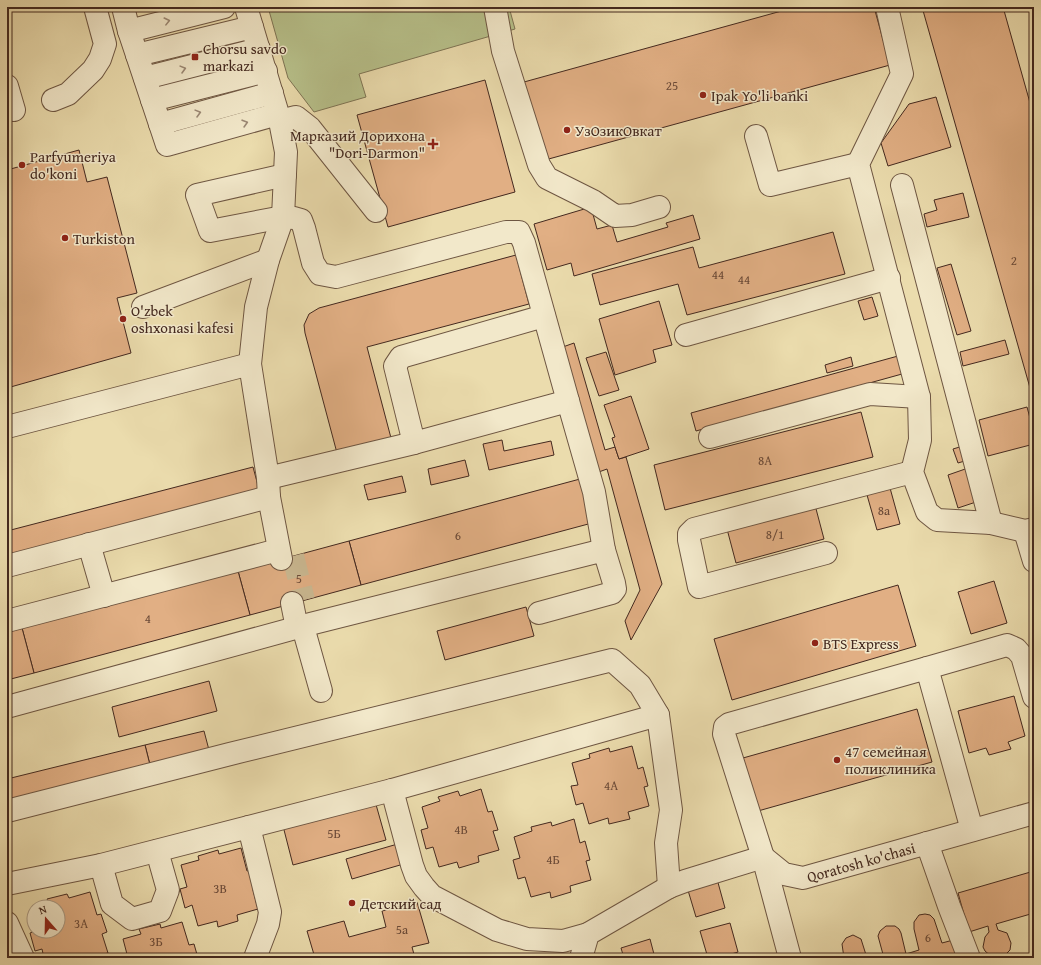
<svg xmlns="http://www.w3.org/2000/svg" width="1041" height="965" font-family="'Gentium Book Plus',serif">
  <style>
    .green { fill: #b7c08a; stroke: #7e7454 }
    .building { fill: #e1af84; stroke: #44291f }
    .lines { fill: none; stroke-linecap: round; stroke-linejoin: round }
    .minor-tunnel { stroke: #cab891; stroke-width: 22; stroke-dasharray: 22 11; stroke-linecap: butt }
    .minor-casing { stroke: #6e5642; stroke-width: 24 }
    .minor { stroke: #f2e8ca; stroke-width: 22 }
    .oneway { stroke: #9b8874 }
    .poi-dot { fill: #8f2418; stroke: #f2e8ca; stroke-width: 1.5 }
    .labels { text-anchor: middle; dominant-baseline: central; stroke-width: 3; stroke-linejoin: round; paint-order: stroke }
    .number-label { font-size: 13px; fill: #6b4a38 }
    .poi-label { font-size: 15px; fill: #44291f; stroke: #f2e8ca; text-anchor: start }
    .street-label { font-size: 15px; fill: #44291f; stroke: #f2e8ca }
  </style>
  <rect width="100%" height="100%" fill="#ebdcad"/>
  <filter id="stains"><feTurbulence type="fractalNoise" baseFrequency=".005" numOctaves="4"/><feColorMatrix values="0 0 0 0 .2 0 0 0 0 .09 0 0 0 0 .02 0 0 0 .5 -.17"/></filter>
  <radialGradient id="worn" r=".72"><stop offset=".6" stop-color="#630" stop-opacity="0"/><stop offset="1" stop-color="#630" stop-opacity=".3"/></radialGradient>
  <polygon class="green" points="268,7 509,7 515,29 359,74 366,97 314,112 288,78"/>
  <g class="building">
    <polygon points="796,7 874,7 890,65 545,160 524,82"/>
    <polygon points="922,7 1003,7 1034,117 1034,402"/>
    <polygon points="485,80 515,192 388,227 357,115"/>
    <polygon points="936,97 951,147 888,166 881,143 909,104"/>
    <polygon points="79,150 87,182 107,177 137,293 117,298 131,353 7,388 7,170"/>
    <polygon points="963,193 969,217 927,227 924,214 937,210 934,200"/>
    <polygon points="591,207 597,229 612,225 617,242 668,227 666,223 693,215 700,239 574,276 571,263 547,270 534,224"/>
    <polygon points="833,232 845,274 687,315 678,284 600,305 592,274 693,247 699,268"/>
    <polygon points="516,255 529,304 367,347 391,438 337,453 305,333 304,325 309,314 319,308"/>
    <polygon points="951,264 971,331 957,335 937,268"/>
    <polygon points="872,297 878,316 864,320 858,301"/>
    <polygon points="659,301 672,345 653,350 656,362 615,375 599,319"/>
    <polygon points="1005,340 1009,354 963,366 960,352"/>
    <polygon points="574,343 605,450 615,447 619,459 626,457 662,584 631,640 625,621 640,590 607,469 596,473 560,348"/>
    <polygon points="606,352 619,390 599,396 586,358"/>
    <polygon points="898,356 902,374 696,431 691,413"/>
    <polygon points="851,357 853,366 827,373 825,365"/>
    <polygon points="631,396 649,449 619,459 612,438 615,437 604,405"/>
    <polygon points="1027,407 1034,433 1034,444 988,456 979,420"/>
    <polygon points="861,412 873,457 665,510 654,465"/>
    <polygon points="502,440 504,451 551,441 554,455 489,470 483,444"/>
    <polygon points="963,446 968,460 958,463 953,449"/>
    <polygon points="465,460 469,476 431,485 428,469"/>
    <polygon points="253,467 260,493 7,559 7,531"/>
    <polygon points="971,467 982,500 958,508 948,475"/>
    <polygon points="402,476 406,492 368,500 364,485"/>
    <polygon points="580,479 592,523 361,585 349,541"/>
    <polygon points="890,488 900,524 877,530 867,495"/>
    <polygon points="815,505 824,539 736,563 727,529"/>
    <polygon points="349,541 361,585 250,615 238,571"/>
    <polygon points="238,571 250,615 34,673 22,628"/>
    <polygon points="994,581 1007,623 971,634 958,592"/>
    <polygon points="898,585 916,646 732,700 714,639"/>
    <polygon points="526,607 534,636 445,660 437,631"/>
    <polygon points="22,628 34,673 7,680 7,632"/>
    <polygon points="209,681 217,711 119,737 112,707"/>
    <polygon points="1014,696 1025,736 1008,742 1011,749 989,755 986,748 969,753 958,711"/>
    <polygon points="917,709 932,762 758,811 743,758"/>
    <polygon points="204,731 209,750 150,765 145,745"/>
    <polygon points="145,745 150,765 7,800 7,779"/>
    <polygon points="632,746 638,769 643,767 648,786 644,787 649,806 628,812 630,819 609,824 608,818 589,824 583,803 576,805 571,786 578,785 572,763 590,758 589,754 609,748 610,752"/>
    <polygon points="481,789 488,812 492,811 498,830 493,831 499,850 478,856 479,862 459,868 457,862 439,867 433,847 426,849 421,830 428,828 422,807 440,801 438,797 458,791 460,796"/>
    <polygon points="375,801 386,840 293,865 283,826"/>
    <polygon points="574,819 580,843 585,841 590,860 586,861 591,880 570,886 571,892 551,898 550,892 531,897 525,877 518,879 513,860 520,858 514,837 532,831 531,827 551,822 552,826"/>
    <polygon points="401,843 407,863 352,879 346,859"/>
    <polygon points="241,848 247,871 252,870 257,889 253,890 258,909 237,915 238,921 218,927 217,921 198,926 192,905 185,908 180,889 187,887 181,865 199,860 198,856 218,850 219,854"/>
    <polygon points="1034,871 1034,913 996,924 998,930 1007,933 1011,943 1010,950 1004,956 997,958 992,957 985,951 983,947 985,937 989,932 988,926 969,932 958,893"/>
    <polygon points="717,879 725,908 696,917 687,887"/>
    <polygon points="90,892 97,915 101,914 107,932 102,934 108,953 88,958 44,958 42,949 35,951 30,933 36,931 58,931 58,907 38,907 49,904 47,899 67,894 69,898"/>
    <polygon points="417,902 429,943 412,947 415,958 315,958 307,931 344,921 349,937 386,927 382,911"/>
    <polygon points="925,914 930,915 934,919 942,943 957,939 962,958 884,958 878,936 880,931 886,926 895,926 899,929 901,933 906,954 919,950 914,929 914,922 919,915"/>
    <polygon points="182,922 189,945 194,944 198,958 128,958 123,939 141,934 139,929 160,924 161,928"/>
    <polygon points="730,923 738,952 718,958 708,958 700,931"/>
    <polygon points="853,935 861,939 867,958 844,958 842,944 846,938"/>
    <polygon points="650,939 655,958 624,958 621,948"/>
  </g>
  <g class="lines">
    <polyline class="minor-tunnel" points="293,556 304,600"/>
    <g class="minor-casing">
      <g id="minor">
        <polyline points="123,7 129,31 167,145 278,114"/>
        <polyline points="246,7 280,121 286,152 283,217 268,260 256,307 250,364 268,478 269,497 281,559"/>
        <polyline points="495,7 503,51 539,165 547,178 593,201 615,216 632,215 659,207"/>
        <polyline points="887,7 902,74 858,164 919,397 920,440 912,472 927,512 937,520 991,523 1025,531 1034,529"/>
        <polyline points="129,31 224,7"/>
        <polyline points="137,55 252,27"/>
        <polyline points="145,78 259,49"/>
        <polyline points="7,86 14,110"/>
        <polyline points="53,100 68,94 93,70 100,59 105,44 95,7"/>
        <polyline points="152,100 266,71"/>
        <polyline points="280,121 296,117 310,128 376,211"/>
        <polyline points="160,124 272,93"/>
        <polyline points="756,136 770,185 858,164"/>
        <polyline points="285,175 197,195 210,231 283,217 294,218 301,220 304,228 313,263 320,274 336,277 506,232 519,232 524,243 568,401"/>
        <polyline points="902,185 991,523"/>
        <polyline points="143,307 268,260"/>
        <polyline points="544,316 401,357 395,366 414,443 568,401 594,492 604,550"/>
        <polyline points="686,335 889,278"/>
        <polyline points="7,427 250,364"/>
        <polyline points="710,437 870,394 919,397"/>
        <polyline points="268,478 414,443"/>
        <polyline points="1025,531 1034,561"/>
        <polyline points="89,544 104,596"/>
        <polyline points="826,553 699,587 689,540 689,534 694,529 912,472"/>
        <polyline points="7,566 269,497"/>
        <polyline points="292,603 297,628"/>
        <polyline points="7,621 278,550"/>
        <polyline points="303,627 321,691"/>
        <polyline points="927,668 1007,645 1016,649 1022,656 1034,697"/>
        <polyline points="7,707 310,624 604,550 614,583 615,589 612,593 539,613"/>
        <polyline points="392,790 412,865 416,876 424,887 432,896 497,930 527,939 563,941 588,934"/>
        <polyline points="7,811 230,754 612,660 640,685 658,715 671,810 666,843 669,887"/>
        <polyline points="249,827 270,912 268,924 255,958"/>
        <polyline points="927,843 949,906 969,958"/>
        <polyline points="101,865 112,904 132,919 160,911 168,890 157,851"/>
        <polyline points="7,884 101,865 392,790 658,715"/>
        <polyline points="7,923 23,958"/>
        <path id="s1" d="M581 958 588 934 669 887 685 881 763 857 784 874 803 878 1034 813"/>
        <polyline points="790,958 763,857 724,734 725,727 729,724 927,668 972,830"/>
      </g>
    </g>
    <use href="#minor" class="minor"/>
  </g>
  <defs><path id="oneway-chevron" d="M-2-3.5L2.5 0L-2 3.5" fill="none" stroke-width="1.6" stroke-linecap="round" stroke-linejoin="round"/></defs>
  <g class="oneway">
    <use href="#oneway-chevron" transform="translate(167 21) rotate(-14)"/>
    <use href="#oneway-chevron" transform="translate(183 69) rotate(-15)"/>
    <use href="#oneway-chevron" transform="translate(198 113) rotate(-15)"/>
    <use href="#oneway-chevron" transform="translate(245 123) rotate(-16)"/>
  </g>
  <g class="poi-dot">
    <rect x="191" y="53" width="8" height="8" rx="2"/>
    <circle cx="703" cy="95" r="4"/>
    <circle cx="567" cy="130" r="4"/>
    <path d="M431 138h4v4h4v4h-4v4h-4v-4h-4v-4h4z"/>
    <circle cx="22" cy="165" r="4"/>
    <circle cx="65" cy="238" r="4"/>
    <circle cx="123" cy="319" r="4"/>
    <circle cx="815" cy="643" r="4"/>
    <circle cx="837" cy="760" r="4"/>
    <circle cx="352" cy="903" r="4"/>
  </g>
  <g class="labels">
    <g class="number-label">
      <text x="672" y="85">25</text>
      <text x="1014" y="260">2</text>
      <text x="718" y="274">44</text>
      <text x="744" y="279">44</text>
      <text x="765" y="460">8А</text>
      <text x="884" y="510">8a</text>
      <text x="775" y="534">8/1</text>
      <text x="458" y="535">6</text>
      <text x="299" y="578">5</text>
      <text x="148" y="618">4</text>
      <text x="611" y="785">4А</text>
      <text x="461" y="829">4В</text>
      <text x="334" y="833">5Б</text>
      <text x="553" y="859">4Б</text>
      <text x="220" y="888">3В</text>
      <text x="81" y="923">3А</text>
      <text x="402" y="929">5a</text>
      <text x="928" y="937">6</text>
      <text x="156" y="941">3Б</text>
    </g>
    <g class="poi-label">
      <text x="203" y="48">Chorsu savdo<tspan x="203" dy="17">markazi</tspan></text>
      <text x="711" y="95">Ipak Yo'li banki</text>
      <text x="575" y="130">УзОзикОвкат</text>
      <text x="425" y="135" text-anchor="end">Марказий Дорихона<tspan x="425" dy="17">"Dori-Darmon"</tspan></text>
      <text x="30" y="156">Parfyumeriya<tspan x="30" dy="17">do'koni</tspan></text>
      <text x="73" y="238">Turkiston</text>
      <text x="131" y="310">O'zbek<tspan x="131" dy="17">oshxonasi kafesi</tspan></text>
      <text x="823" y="643">BTS Express</text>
      <text x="845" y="751">47 семейная<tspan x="845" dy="17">поликлиника</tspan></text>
      <text x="360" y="903">Детский сад</text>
    </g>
    <g class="street-label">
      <text stroke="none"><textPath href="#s1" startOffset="324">Qoratosh ko'chasi</textPath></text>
    </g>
  </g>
  <rect width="1041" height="965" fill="none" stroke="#ebdcad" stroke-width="24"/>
  <rect x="8" y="8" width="1025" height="949" fill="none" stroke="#44291f" stroke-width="2"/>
  <rect x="12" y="12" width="1017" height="941" fill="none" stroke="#44291f"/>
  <g transform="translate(46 919) rotate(340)"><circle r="19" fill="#f2e8ca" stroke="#ac9c86"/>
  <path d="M0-3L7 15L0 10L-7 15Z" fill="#8f2418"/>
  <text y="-6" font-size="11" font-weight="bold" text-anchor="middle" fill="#44291f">N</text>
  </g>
  <rect width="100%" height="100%" filter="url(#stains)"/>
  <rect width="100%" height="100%" fill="url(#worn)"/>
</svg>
